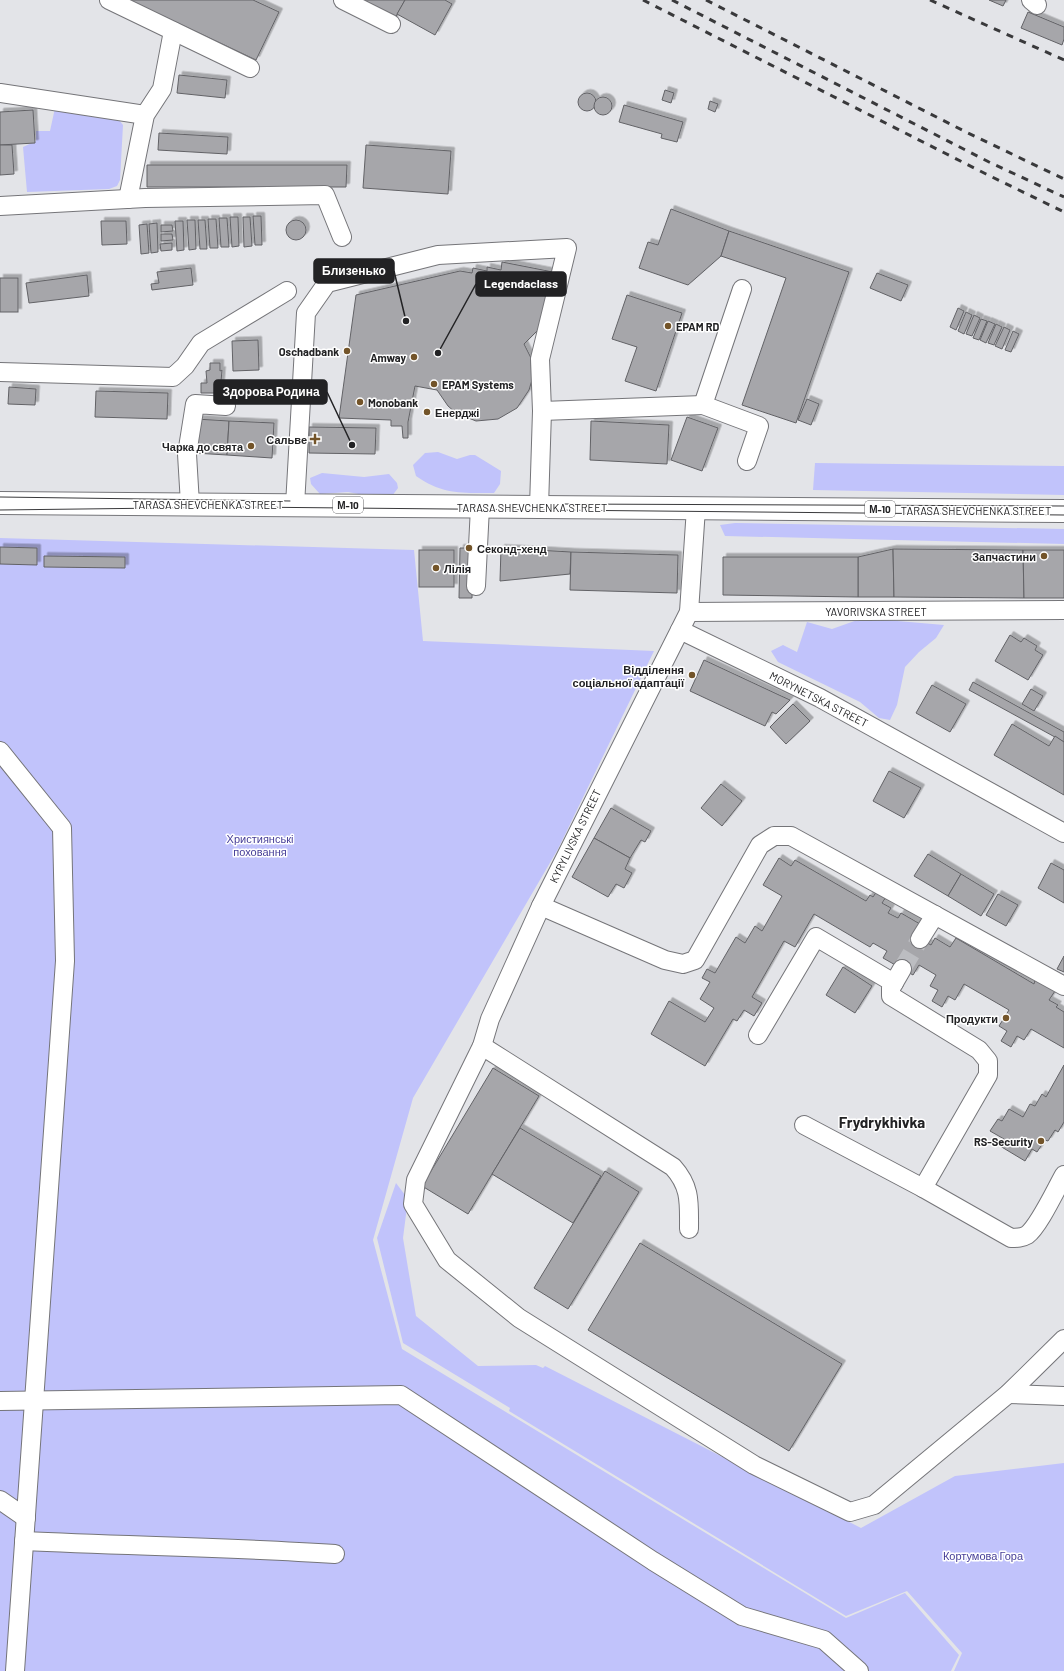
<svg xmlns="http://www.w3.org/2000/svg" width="1064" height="1671" font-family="Barlow,sans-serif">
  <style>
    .green { fill: #c1c3fb }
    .building { fill: #a6a6aa; stroke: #626266; filter: url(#shadow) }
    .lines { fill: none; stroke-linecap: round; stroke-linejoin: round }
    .minor-tunnel { stroke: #bcbdc1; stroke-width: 18; stroke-dasharray: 18 9; stroke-linecap: butt }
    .minor-casing { stroke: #757579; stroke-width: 20 }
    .major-casing { stroke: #757579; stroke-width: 24 }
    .minor { stroke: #fff; stroke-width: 18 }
    .major { stroke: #fff; stroke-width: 22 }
    .tram { stroke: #39393b; stroke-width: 1 }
    .rail { stroke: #39393b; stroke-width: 3; stroke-dasharray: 7 7; stroke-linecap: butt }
    .poi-dot { fill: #735429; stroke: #fff; stroke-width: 1.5 }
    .labels { text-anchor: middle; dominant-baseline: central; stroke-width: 3; stroke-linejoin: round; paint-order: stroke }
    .shield { fill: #fff; stroke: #646466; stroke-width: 1 }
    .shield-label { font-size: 10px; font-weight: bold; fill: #222224 }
    .poi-label { font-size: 11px; font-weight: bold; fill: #222224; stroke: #fff; text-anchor: end }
    .street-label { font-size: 11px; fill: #222224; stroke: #fff }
    .park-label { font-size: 11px; fill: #463e98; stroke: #fff }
    .district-label { font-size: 15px; font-weight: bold; fill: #222224; stroke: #fff }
    .leader { fill: none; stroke: #222224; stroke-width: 1.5 }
    .callout-dot { fill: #222224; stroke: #fff; stroke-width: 1.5 }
    .callout { fill: #222224; stroke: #222224; stroke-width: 1.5 }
    .callout-label { font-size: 12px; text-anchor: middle; font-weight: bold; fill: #fff }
  </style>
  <defs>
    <filter id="shadow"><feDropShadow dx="3.5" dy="-3.5" stdDeviation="0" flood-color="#0004"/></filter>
  </defs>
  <rect width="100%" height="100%" fill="#e3e4e8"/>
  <g class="green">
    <polygon points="55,108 115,115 123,125 120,180 117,186 109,189 27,192 23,147 36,141 36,131 50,131"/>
    <path d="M438 452 457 459 470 455H475L501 471 500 484 494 493C463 493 443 495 416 476L413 465 425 453Z"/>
    <polygon points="815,463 1064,466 1064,495 813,490"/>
    <polygon points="322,473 364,477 389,474 397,483 398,488 392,496 374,497 348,492 320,494 311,484 310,478"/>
    <polygon points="735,523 1064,529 1064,544 725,536 720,525"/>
    <polygon points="0,538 414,550 423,641 654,651 558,849 413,1098 373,1240 402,1349 846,1618 905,1593 959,1655 951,1671 0,1671"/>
    <polygon points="863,618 944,625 936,638 919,652 905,667 897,705 890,720 879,718 860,702 778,662 771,651 783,645 797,652 807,622 832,629"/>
    <polygon points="396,1183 408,1199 403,1238 416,1316 478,1366 536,1365 543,1368 545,1366 861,1528 955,1476 1064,1463 1064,1671 954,1671 962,1653 907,1591 846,1616 509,1411 510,1408 403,1343 377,1238"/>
  </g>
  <g class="building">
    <polygon points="129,0 253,0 279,12 256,60"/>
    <polygon points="357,0 405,0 394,20"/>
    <polygon points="405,0 445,0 452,4 435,35 397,14"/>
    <polygon points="989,0 1006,0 1003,6"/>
    <polygon points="1028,12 1064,27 1064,39 1062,45 1021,28"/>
    <polygon points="179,75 227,80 225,98 177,93"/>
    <polygon points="665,90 674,93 671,103 662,100"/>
    <circle cx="587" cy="102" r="9"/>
    <circle cx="603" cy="106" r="9"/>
    <polygon points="710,101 718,104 715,112 708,109"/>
    <polygon points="624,105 683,122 677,142 661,138 662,134 619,122"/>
    <polygon points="33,110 35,143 0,145 0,112"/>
    <polygon points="159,133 228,137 227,154 158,150"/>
    <polygon points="0,145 12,145 14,174 0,175"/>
    <polygon points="366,145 451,151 448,194 363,188"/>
    <polygon points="147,165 347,165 346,187 147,187"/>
    <polygon points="671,209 729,231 721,256 688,285 639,268 648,242 658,245"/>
    <polygon points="253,216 261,216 262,245 255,245"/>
    <polygon points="230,217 238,217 239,246 232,247"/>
    <polygon points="243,217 250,217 252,246 244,247"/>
    <polygon points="219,218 227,218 229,247 221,247"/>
    <polygon points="208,219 216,219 218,248 210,248"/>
    <polygon points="187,220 195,220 196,249 189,250"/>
    <polygon points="198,220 205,220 207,249 200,249"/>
    <circle cx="296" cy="230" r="10"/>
    <polygon points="101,221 126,221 127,244 102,245"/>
    <polygon points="175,221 183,221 184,250 177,251"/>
    <polygon points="157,223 158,252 151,253 149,224"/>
    <polygon points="147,224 149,253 141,254 139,225"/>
    <polygon points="161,225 172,225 173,231 161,232"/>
    <polygon points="729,231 849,272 796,423 742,405 786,278 721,256"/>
    <polygon points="161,234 172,234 173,240 161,241"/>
    <polygon points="172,243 172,250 161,251 160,244"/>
    <polygon points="502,262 553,272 546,322 524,344 531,358 532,380 529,390 517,408 498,419 476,421 456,413 448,406 437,390 415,386 408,422 408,438 403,438 402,426 391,426 391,420 339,418 356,295 460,271 472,273 473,268 487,271 487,267 501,270"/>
    <polygon points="191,268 193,285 152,290 151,284 159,283 157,272"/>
    <polygon points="877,273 908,285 901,301 870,288"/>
    <polygon points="87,275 89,296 29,303 26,283"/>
    <rect x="0" y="278" width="18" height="34"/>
    <polygon points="627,295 682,313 656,391 625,381 637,347 612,339"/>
    <polygon points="958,308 964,311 956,330 950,327"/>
    <polygon points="966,312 972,315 964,334 958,331"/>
    <polygon points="974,315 980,318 972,336 966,334"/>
    <polygon points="981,319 987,321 979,340 973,338"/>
    <polygon points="988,321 995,324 986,343 980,340"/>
    <polygon points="996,324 1002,327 994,345 988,343"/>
    <polygon points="1004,327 1010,330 1002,349 995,346"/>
    <polygon points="1013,331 1019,334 1011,352 1005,350"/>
    <polygon points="258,340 259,370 233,371 232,341"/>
    <polygon points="210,363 220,363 220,371 222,370 220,393 201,393 201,383 207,383 206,371 210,370"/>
    <polygon points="9,387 36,389 35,405 8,404"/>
    <polygon points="96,391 168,393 167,419 95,417"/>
    <polygon points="807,399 819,404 811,425 798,420"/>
    <polygon points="687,417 718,428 702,471 671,460"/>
    <polygon points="196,419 229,421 227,455 194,453"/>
    <polygon points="229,421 274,423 272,458 227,455"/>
    <polygon points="591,421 669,425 667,464 590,460"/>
    <polygon points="309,427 376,428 375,454 309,453"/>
    <polygon points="0,547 37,548 37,565 0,564"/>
    <polygon points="460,548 473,548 472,598 459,598"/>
    <polygon points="501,548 571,552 570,574 500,581"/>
    <polygon points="893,549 894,597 858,597 858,557"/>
    <polygon points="893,549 1023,550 1024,598 894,597"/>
    <rect x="419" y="550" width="35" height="37"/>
    <polygon points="1023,550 1064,550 1064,598 1024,598"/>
    <polygon points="571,552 678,555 677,593 570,590"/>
    <polygon points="44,556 125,557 125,568 44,567"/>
    <polygon points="723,557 858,557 858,597 723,595"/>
    <polygon points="1010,635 1021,642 1024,638 1037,646 1035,650 1043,655 1028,680 995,661"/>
    <polygon points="704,660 779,695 790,700 776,714 772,712 765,726 690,691"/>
    <polygon points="973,682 1064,732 1064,742 969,690"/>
    <polygon points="932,685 966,704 950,732 916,713"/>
    <polygon points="1031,689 1043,696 1034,711 1022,704"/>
    <polygon points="793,704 810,721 786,744 770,727"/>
    <polygon points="1012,724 1049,746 1055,736 1064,742 1064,795 994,755"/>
    <polygon points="889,771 921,788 904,818 873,801"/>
    <polygon points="721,784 742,801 722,826 701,808"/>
    <polygon points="611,808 651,831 645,842 641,840 630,858 594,838"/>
    <polygon points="594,838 630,858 625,869 632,873 624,888 616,884 608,897 572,877"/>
    <polygon points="928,854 961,874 948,896 914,876"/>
    <polygon points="779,858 791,866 795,860 866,901 870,895 873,897 877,891 886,897 882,903 891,908 888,913 898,918 901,913 920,924 914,935 931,945 935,938 950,947 956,938 1034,984 1035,980 1055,991 1049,1000 1058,1005 1056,1007 1064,1012 1064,1048 1031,1029 1024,1040 1017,1036 1011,1047 1001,1041 1007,1031 999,1026 1009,1010 964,984 955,1000 948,996 942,1007 932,1001 938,990 930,986 936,975 919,965 913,975 883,958 887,951 873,943 870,947 814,914 795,947 784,941 752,997 762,1003 754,1016 744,1010 737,1021 733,1019 705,1066 651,1034 669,1001 705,1022 714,1008 700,999 710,982 702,978 707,969 715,973 736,937 745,943 755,926 762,931 782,896 763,885"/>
    <polygon points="1051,863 1064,870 1064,903 1038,888"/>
    <polygon points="961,874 994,894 981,916 948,896"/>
    <polygon points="998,894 1018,905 1006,926 986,915"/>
    <polygon points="1064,956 1064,972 1057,969"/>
    <polygon points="843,967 872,986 855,1013 826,995"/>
    <polygon points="1064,1065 1064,1122 1058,1132 1055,1130 1048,1141 1045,1140 1037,1152 1032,1149 1025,1161 1000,1146 1004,1139 990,1131 998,1119 1002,1121 1009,1109 1023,1117 1030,1104 1035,1106 1042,1094 1046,1097"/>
    <polygon points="493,1068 539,1096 468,1214 422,1186"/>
    <polygon points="520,1128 601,1176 573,1223 492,1174"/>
    <polygon points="605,1171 639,1192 568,1309 534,1288"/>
    <polygon points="640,1243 842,1364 789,1451 588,1330"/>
  </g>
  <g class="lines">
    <polyline class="minor-tunnel" points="902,969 920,939"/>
    <g class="minor-casing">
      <g id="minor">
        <polyline points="109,0 250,68"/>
        <polyline points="343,0 391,24"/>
        <polyline points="1031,0 1037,5"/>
        <polyline points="0,93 145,115"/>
        <polyline points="128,199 145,115 162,89 173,31"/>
        <polyline points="0,206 145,198 325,195 342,237"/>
        <polyline points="742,289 703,405 759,426 747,461"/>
        <polyline points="0,372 173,377 185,366 201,343 287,291"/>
        <polyline points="542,411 703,405"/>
        <polyline points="190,504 187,454 195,404 226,406"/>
        <polyline points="295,505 306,313 327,283 438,255 567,248 540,359 542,411 539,507"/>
        <polyline points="696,508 689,612 541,906 490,1019 482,1046 416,1180 413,1204 447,1260 519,1318 754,1465 850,1512 874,1505 1008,1394 1064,1339"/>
        <polyline points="476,586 480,507"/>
        <polyline points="689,612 1064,610"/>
        <polyline points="680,630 820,698 1064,833"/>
        <polyline points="0,751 62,828 65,961 15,1671"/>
        <polyline points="541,906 665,960 683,964 695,960 760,845 774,836 791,836 1064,986"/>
        <polyline points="920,939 935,915"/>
        <path d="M902 969 891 988V996L979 1050 988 1061V1075L923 1188 1011 1238C1017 1238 1022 1238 1027 1235 1039 1226 1056 1189 1064 1175"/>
        <polyline points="758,1035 816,937 894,983"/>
        <path d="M482 1046 673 1167C691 1187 689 1203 689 1229"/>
        <polyline points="804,1125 923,1188"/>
        <polyline points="1008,1394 1064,1396"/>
        <polyline points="0,1401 401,1395 653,1561 742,1616 824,1640 859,1671"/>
        <polyline points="0,1500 26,1518"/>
        <path d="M24 1541C128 1546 232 1547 335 1554"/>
      </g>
    </g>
    <g class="major-casing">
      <polyline id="major" points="0,503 1064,511"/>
    </g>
    <use href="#minor" class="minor"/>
    <use href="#major" class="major"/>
    <g class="tram">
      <polyline points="0,497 290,501"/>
      <polyline points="562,504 1064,506"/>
      <polyline points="0,510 244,507 1064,515"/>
    </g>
    <g class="rail">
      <polyline points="643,0 986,174 1064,212"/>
      <polyline points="672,0 989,162 1064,197"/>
      <polyline points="706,0 966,132 1064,179"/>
      <polyline points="930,0 1064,60"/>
    </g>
  </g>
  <g class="poi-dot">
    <circle cx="668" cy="326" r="4"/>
    <circle cx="347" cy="351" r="4"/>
    <circle cx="414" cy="357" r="4"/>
    <circle cx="434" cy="384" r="4"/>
    <circle cx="360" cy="402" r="4"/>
    <circle cx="427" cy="412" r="4"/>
    <path d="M313 433h4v4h4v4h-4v4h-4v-4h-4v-4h4z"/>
    <circle cx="251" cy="446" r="4"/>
    <circle cx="469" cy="548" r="4"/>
    <circle cx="1044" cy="556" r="4"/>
    <circle cx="436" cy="568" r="4"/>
    <circle cx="692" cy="675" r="4"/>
    <circle cx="1006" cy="1018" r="4"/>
    <circle cx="1041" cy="1141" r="4"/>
  </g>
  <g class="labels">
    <g class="shield">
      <rect x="333" y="497" width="30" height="16" rx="3"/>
      <rect x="865" y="501" width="30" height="16" rx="3"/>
    </g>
    <g class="shield-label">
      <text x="348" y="505">М-10</text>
      <text x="880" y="509">М-10</text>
    </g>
    <g class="poi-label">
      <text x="676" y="326" text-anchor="start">EPAM RD</text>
      <text x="339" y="351">Oschadbank</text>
      <text x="406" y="357">Amway</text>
      <text x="442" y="384" text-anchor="start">EPAM Systems</text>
      <text x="368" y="402" text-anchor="start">Monobank</text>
      <text x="435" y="412" text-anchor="start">Енерджі</text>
      <text x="307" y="439">Сальве</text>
      <text x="243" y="446">Чарка до свята</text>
      <text x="477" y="548" text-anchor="start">Секонд-хенд</text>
      <text x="1036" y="556">Запчастини</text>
      <text x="444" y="568" text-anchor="start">Лілія</text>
      <text x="684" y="669">Відділення<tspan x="684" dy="13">соціальної адаптації</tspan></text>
      <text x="998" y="1018">Продукти</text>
      <text x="1033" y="1141">RS-Security</text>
    </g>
    <g class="street-label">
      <text x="208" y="504">TARASA SHEVCHENKA STREET</text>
      <text x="532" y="507">TARASA SHEVCHENKA STREET</text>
      <text x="976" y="510">TARASA SHEVCHENKA STREET</text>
      <text x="876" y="611">YAVORIVSKA STREET</text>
      <text transform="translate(819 699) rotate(27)">MORYNETSKA STREET</text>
      <text transform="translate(575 836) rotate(-64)">KYRYLIVSKA STREET</text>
    </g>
    <g class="park-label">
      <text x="260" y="838">Християнські<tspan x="260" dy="13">поховання</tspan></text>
      <text x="983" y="1555">Кортумова Гора</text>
    </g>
    <g class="district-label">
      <text x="882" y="1122">Frydrykhivka</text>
    </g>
  </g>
  <path class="leader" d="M406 321L394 271M438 353L476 284M352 445L327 392"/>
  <g class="callout-dot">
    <circle cx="406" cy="321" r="4"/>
    <circle cx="438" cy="353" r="4"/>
    <circle cx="352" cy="445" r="4"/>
  </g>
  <g class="callout">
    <rect x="314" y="259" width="80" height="24" rx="4"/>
    <rect x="476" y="272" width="90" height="24" rx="4"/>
    <rect x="214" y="380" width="113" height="24" rx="4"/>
  </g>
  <g class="callout-label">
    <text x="354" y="275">Близенько</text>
    <text x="521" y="288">Legendaclass</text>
    <text x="271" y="396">Здорова Родина</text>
  </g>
</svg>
